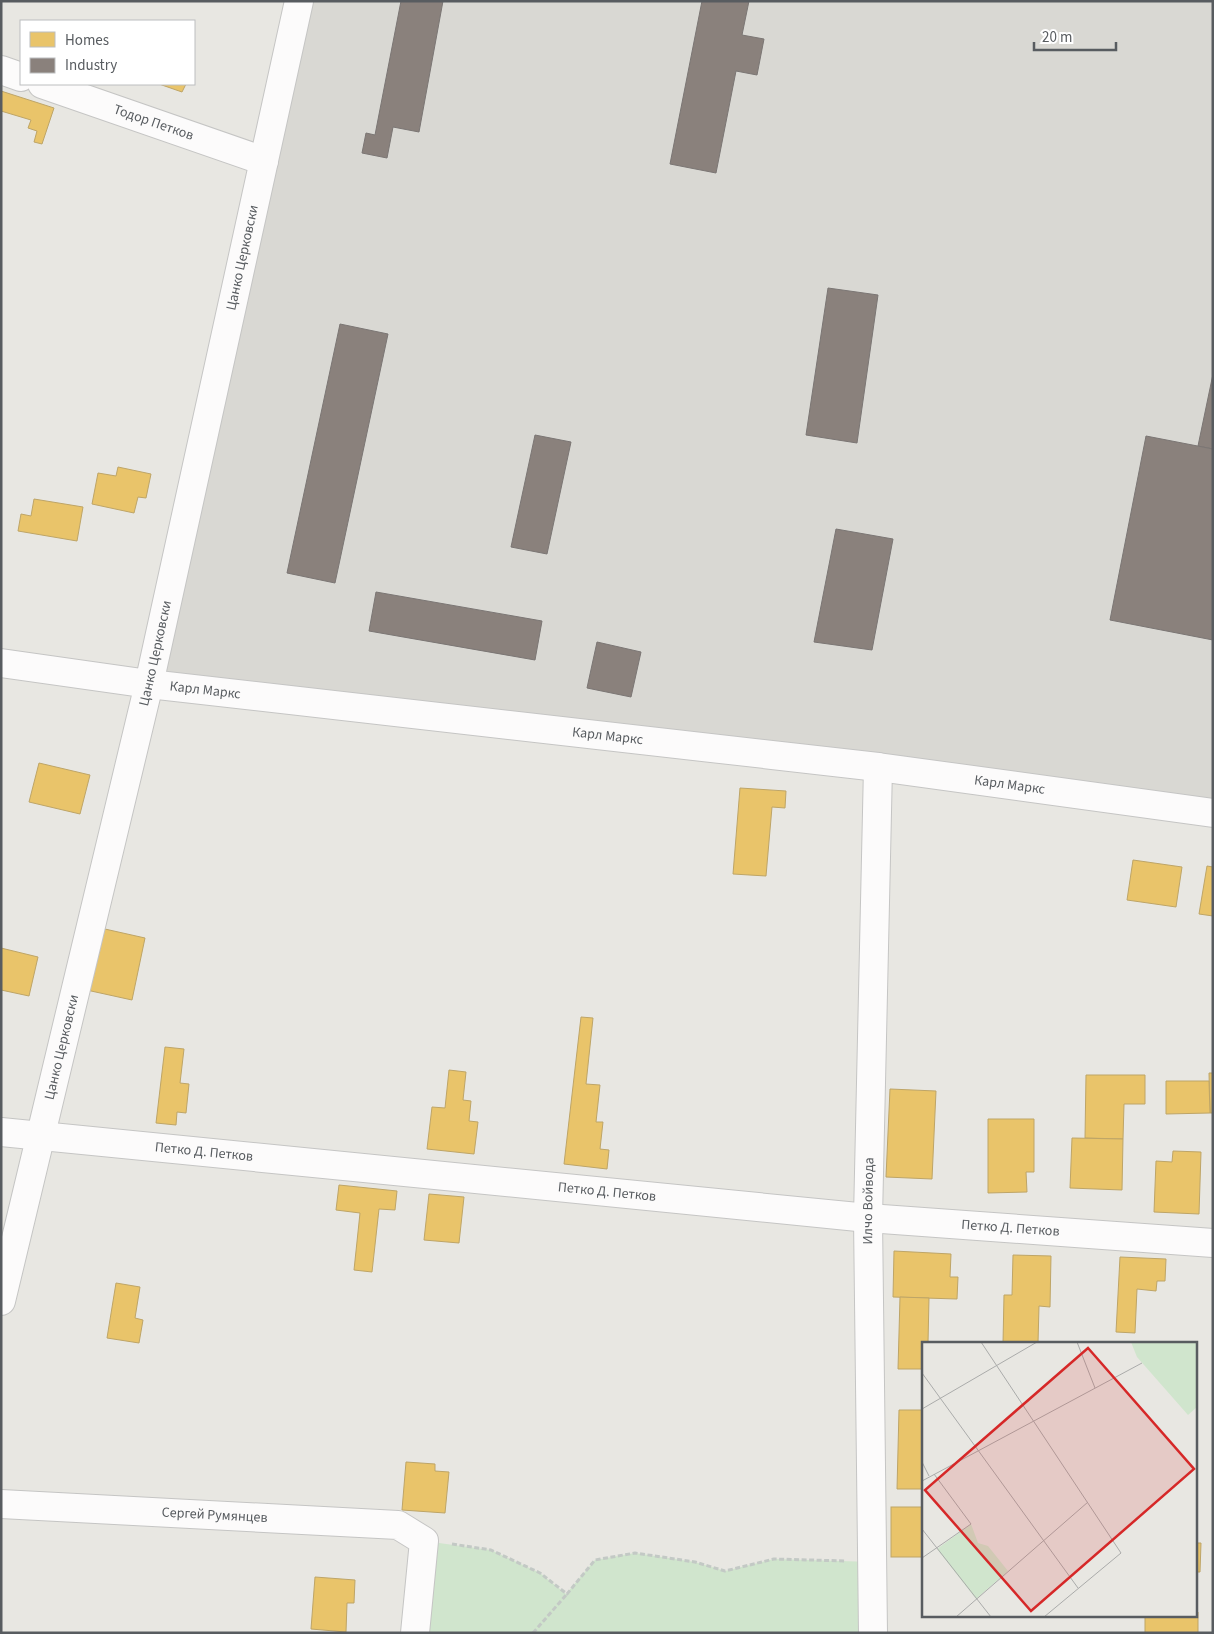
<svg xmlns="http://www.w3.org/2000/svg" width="1214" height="1634" font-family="'Source Sans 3',sans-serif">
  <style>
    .industrial { fill: #d9d8d3 }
    .green { fill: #d0e5cd }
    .homes { fill: #e9c46a; stroke: #bea567 }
    .industry { fill: #8a817c; stroke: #7b7674 }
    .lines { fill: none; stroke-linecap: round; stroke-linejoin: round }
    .minor-casing { stroke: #c5c5c4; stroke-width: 30 }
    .path { stroke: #c3c9c5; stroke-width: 3; stroke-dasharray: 5 2.5; stroke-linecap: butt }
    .minor { stroke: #fcfbfb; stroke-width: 28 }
    .labels { text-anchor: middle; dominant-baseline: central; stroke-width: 5; stroke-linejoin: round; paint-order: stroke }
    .street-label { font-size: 14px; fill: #585c60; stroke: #fff }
    .inset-road { fill: none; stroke: #aaabaa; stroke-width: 1 }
    .view { fill: #d62828; fill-opacity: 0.15; stroke: #d62828; stroke-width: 2.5 }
    .inset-edge { fill: none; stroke: #585c60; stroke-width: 2.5 }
  </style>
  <rect width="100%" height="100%" fill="#e8e7e2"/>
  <polygon class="industrial" points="299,1 1213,1 1213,813 149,684"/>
  <polygon class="green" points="424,1541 491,1550 540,1573 566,1594 595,1560 635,1553 695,1562 725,1571 774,1559 873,1562 873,1633 415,1633"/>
  <g class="homes">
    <polygon points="159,84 186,84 182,92"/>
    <polygon points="1,91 54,108 42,144 34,142 37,131 28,128 31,120 1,111"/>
    <polygon points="118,467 151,474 146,498 138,497 134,513 92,504 98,473 116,476"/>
    <polygon points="34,499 83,507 77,541 18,531 21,514 31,516"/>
    <polygon points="39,763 90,775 80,814 29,802"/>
    <polygon points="740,788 786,791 785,808 772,807 766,876 733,874"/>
    <polygon points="1133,860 1182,867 1176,907 1127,900"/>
    <polygon points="1207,866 1213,867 1213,916 1199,914"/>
    <polygon points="96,927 145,938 132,1000 82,989"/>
    <polygon points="1,948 38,957 29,996 1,990"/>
    <polygon points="581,1017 593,1018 586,1084 600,1085 596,1122 603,1122 600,1149 609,1150 607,1169 564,1164"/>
    <polygon points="165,1047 184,1049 180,1083 189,1084 186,1113 177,1112 176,1125 156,1123"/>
    <polygon points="449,1070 466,1072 463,1100 471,1101 469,1121 478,1122 474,1154 427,1149 432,1107 445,1108"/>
    <polygon points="1209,1073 1213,1073 1213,1113 1210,1113"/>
    <polygon points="1086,1075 1145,1075 1145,1104 1124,1104 1123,1139 1085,1138"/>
    <polygon points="1166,1081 1209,1081 1210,1113 1166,1114"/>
    <polygon points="890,1089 936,1091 932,1179 886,1177"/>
    <polygon points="988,1119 1034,1119 1034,1172 1026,1172 1027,1192 988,1193"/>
    <polygon points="1072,1138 1123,1139 1122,1190 1070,1188"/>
    <polygon points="1173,1151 1201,1152 1199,1214 1154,1212 1156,1161 1172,1162"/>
    <polygon points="339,1185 397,1191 395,1210 379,1209 372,1272 354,1270 360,1213 336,1210"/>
    <polygon points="429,1194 464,1197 459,1243 424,1240"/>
    <polygon points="894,1251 951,1254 950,1277 958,1277 957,1299 893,1297"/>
    <polygon points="1013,1255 1051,1256 1050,1307 1039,1306 1038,1343 1003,1343 1004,1295 1012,1295"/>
    <polygon points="1120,1257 1166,1259 1165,1281 1157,1281 1156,1291 1137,1289 1135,1333 1116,1332"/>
    <polygon points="116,1283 140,1287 135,1318 143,1320 139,1343 107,1338"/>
    <polygon points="900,1297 929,1298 928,1343 923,1343 923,1369 898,1369"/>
    <polygon points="899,1410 923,1410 923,1489 897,1489"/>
    <polygon points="406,1462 435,1464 435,1471 449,1472 445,1513 402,1510"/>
    <rect x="891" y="1507" width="32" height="50"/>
    <polygon points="1195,1543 1201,1543 1200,1572 1195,1572"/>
    <polygon points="315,1577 355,1580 354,1603 347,1603 346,1632 311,1629"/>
    <polygon points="1198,1612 1198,1633 1145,1633 1145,1615 1195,1615 1195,1613"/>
  </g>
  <g class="industry">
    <polygon points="401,1 443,1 419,132 393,127 387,158 362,153 366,133 375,135"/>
    <polygon points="702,1 749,1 742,35 764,39 757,75 736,71 716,173 670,164"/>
    <polygon points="828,288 878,295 857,443 806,435"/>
    <polygon points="340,324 388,334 335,583 287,573"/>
    <polygon points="1213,374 1213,449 1198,446"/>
    <polygon points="535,435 571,442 547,554 511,547"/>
    <polygon points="1146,436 1213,449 1213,640 1110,620"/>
    <polygon points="836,529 893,539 872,650 814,642"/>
    <polygon points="376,592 542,621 535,660 369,631"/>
    <polygon points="597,642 641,652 631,697 587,688"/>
  </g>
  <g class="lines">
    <g class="minor-casing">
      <g id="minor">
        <polyline points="1,70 21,77"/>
        <path id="s1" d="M42 84 264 161"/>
        <path id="s2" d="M1 663 149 684 878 767 1213 813"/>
        <path id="s3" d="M1 1132 868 1218 1213 1243"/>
        <path id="s4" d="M1 1301 149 684 299 1"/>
        <path id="s5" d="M1 1504 398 1525 424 1541 415 1633"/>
        <path id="s6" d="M873 1633 868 1218 878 767"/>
      </g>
    </g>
    <g class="path">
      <polyline points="452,1544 491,1550 540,1573 567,1594 595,1560 635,1553 695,1562 725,1571 774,1559 846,1561"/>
      <polyline points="533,1633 567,1594"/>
    </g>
    <use href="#minor" class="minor"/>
  </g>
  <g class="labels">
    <g class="street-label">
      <text stroke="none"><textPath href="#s1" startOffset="118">Тодор Петков</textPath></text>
      <text stroke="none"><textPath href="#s4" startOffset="1071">Цанко Церковски</textPath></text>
      <text stroke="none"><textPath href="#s4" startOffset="666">Цанко Церковски</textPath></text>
      <text stroke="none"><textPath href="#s2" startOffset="206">Карл Маркс</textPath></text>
      <text stroke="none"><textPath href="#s2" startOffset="611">Карл Маркс</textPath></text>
      <text stroke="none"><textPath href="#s2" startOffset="1016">Карл Маркс</textPath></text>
      <text stroke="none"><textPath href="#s4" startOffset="261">Цанко Церковски</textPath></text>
      <text stroke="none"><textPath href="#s3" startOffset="204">Петко Д. Петков</textPath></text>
      <text stroke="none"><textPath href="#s3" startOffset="609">Петко Д. Петков</textPath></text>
      <text stroke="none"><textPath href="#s6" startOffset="432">Илчо Войвода</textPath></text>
      <text stroke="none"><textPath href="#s3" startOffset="1014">Петко Д. Петков</textPath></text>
      <text stroke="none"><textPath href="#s5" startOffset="214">Сергей Румянцев</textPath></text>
    </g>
  </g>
  <g transform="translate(922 1342)">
    <rect width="275" height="275" fill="#e8e7e2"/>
    <path d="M209 0H275V65L266 73 215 15ZM49 182 56 201 66 204 86 229 54 257 15 207Z" fill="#d0e5cd"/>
    <path class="inset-road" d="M59 0 199 211 122 275M155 0 173 46M0 31 156 246M0 67 115 0M0 120 7 134M0 139 220 21M0 187 69 275M0 216 49 182 12 132M34 275 166 160"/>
    <path class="view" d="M166 6 272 127 109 269 3 148Z"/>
    <rect width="275" height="275" class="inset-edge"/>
  </g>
  <rect width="1214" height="1634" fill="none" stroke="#585c60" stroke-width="5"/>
  <rect x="20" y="20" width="175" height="65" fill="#ffffff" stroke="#bcbebf"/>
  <rect x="30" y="32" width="25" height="15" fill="#e9c46a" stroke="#bcbebf"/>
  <text x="65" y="45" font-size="15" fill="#585c60">Homes</text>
  <rect x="30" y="58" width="25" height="15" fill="#8a817c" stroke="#bcbebf"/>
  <text x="65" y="70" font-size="15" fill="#585c60">Industry</text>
  <path d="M1034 42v8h82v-8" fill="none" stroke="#585c60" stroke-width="2.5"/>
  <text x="1042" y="42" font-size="15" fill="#585c60" stroke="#ffffff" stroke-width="4" paint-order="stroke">20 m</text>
</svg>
